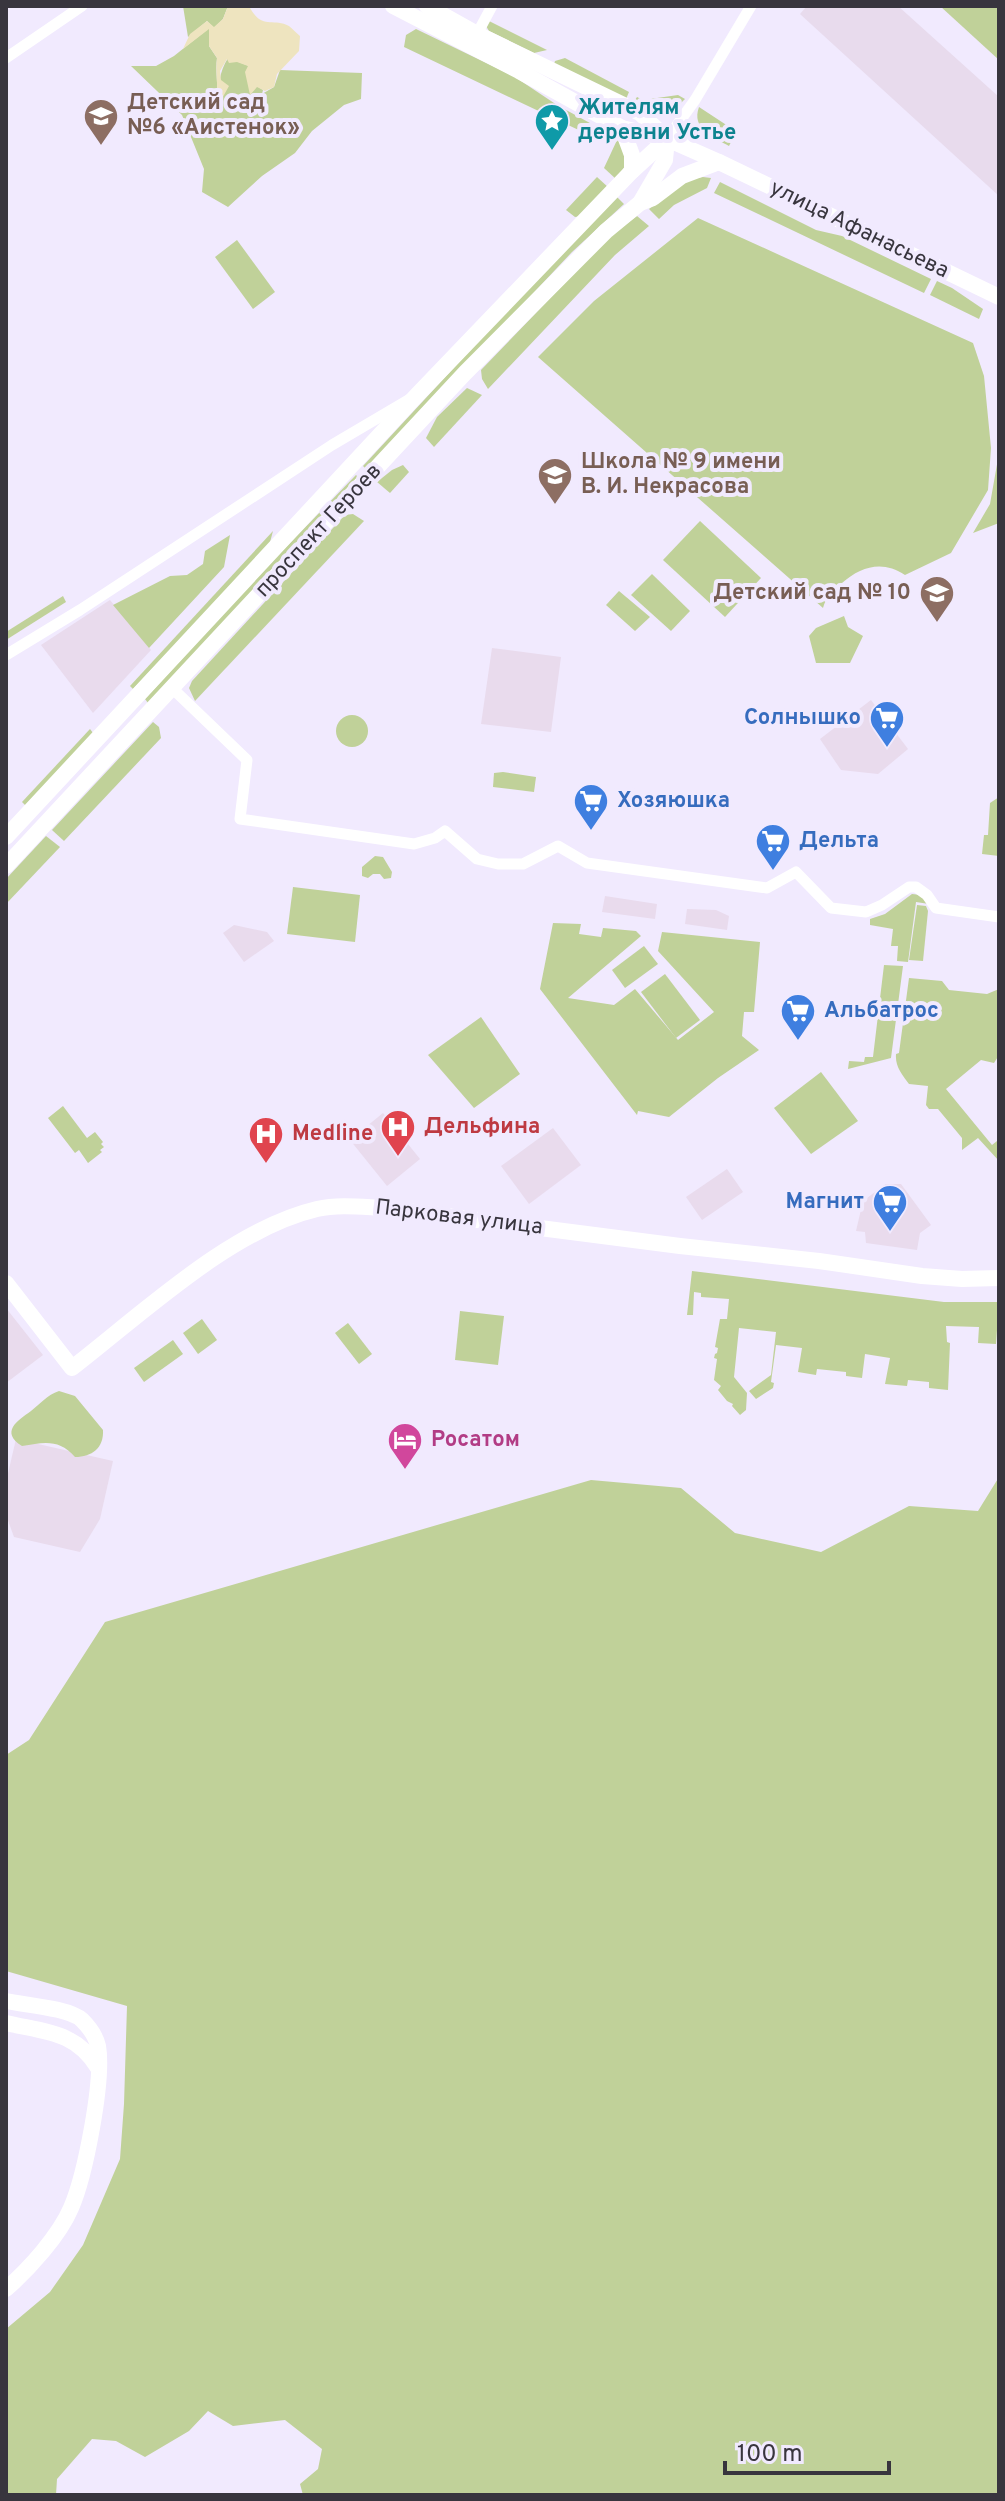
<svg xmlns="http://www.w3.org/2000/svg" width="1005" height="2501" font-family="Overpass,sans-serif">
  <style>
    .commercial { fill: #e9dbed }
    .industrial { fill: #e8dbed }
    .green { fill: #c0d199 }
    .sand { fill: #eee4bf }
    .lines { fill: none; stroke-linecap: round; stroke-linejoin: round }
    .street { stroke: #fff; stroke-width: 11 }
    .secondary { stroke: #fff; stroke-width: 16 }
    .labels { text-anchor: middle; dominant-baseline: central; stroke-width: 8; stroke-linejoin: round; paint-order: stroke }
    .education-label { font-size: 22px; font-weight: bold; fill: #785e54; stroke: #f1eafe; text-anchor: start }
    .culture-label { font-size: 22px; font-weight: bold; fill: #0d838f; stroke: #f1eafe; text-anchor: start }
    .street-label { font-size: 22px; fill: #38353e; stroke: #f1eafe }
    .shop-label { font-size: 22px; font-weight: bold; fill: #366cbe; stroke: #f1eafe; text-anchor: start }
    .health-label { font-size: 22px; font-weight: bold; fill: #be3a42; stroke: #f1eafe; text-anchor: start }
    .hotel-label { font-size: 22px; font-weight: bold; fill: #b23c85; stroke: #f1eafe; text-anchor: start }
  </style>
  <rect width="100%" height="100%" fill="#f1eafe"/>
  <g class="commercial">
    <polygon points="110,600 151,650 93,713 41,645"/>
    <polygon points="492,648 561,657 551,732 481,724"/>
    <polygon points="871,700 908,749 878,774 841,770 820,739"/>
    <polygon points="605,896 657,904 655,919 602,912"/>
    <polygon points="687,909 716,910 729,916 727,930 685,924"/>
    <polygon points="234,925 267,932 274,941 244,962 223,933"/>
    <polygon points="383,1113 420,1159 387,1186 350,1140"/>
    <polygon points="553,1128 581,1165 529,1204 501,1166"/>
    <polygon points="727,1169 743,1192 702,1220 686,1197"/>
    <polygon points="886,1184 901,1184 931,1225 920,1233 917,1250 866,1243 865,1232 856,1231 863,1201"/>
    <polygon points="6,1308 43,1355 6,1383"/>
    <polygon points="16,1439 113,1461 100,1519 80,1552 14,1537 6,1515 6,1482"/>
  </g>
  <polygon class="industrial" points="807,6 898,6 999,97 999,196 800,14"/>
  <g class="green">
    <polygon points="183,6 228,6 223,19 214,28 207,21 188,37"/>
    <polygon points="940,6 999,6 999,60"/>
    <polygon points="489,21 547,50 534,53 489,31 486,26"/>
    <path d="M209 28V46L217 58C215 74 219 86 216 101 219 86 219 72 228 58L249 66 257 86 263 90 262 94 274 87 280 70 362 73 361 99 344 105 312 131 295 153 262 176 228 207 202 192 204 169 182 115 131 66H156L174 56Z"/>
    <polygon points="416,29 515,77 557,105 610,134 606,143 404,47 406,35"/>
    <polygon points="565,58 629,92 626,99 554,64 555,61"/>
    <path d="M678 95 685 99C667 118 654 113 633 103L637 97 643 100Z"/>
    <path d="M699 107 731 128 733 138 729 146C713 137 691 129 699 107Z"/>
    <polygon points="618,138 621,141 626,164 617,180 604,168"/>
    <polygon points="597,177 609,188 582,216 575,217 566,210"/>
    <polygon points="703,177 711,178 707,188 674,205 659,219 649,209 687,180"/>
    <polygon points="720,182 816,230 842,236 931,279 924,293 714,193"/>
    <polygon points="617,197 624,204 572,252 367,470 363,466 486,333"/>
    <polygon points="637,216 649,226 615,255 488,389 482,379 481,370 610,236"/>
    <path d="M698 218 973 343 984 376 991 448 988 490 951 553 905 575C883 560 861 566 842 583 833 591 826 597 823 608L538 357 594 301Z"/>
    <polygon points="237,240 275,292 253,309 215,257"/>
    <polygon points="937,281 952,288 983,309 979,319 930,295"/>
    <polygon points="467,388 482,395 434,447 426,438 437,417"/>
    <polygon points="999,453 999,523 973,533 990,504"/>
    <polygon points="403,465 409,472 390,493 377,482 392,470"/>
    <polygon points="356,475 360,479 148,703 145,699 255,579"/>
    <polygon points="353,514 364,521 195,701 189,688 192,681 345,515"/>
    <polygon points="700,521 761,578 725,617 663,560"/>
    <polygon points="273,531 269,546 133,689 130,686"/>
    <polygon points="230,535 224,567 149,648 113,605 170,576 187,575 203,564 205,551"/>
    <polygon points="652,574 690,611 671,631 631,595"/>
    <polygon points="619,591 650,617 635,631 606,605"/>
    <polygon points="63,596 66,602 6,640 6,632"/>
    <polygon points="844,616 848,627 863,636 850,663 816,663 809,636 816,628"/>
    <circle cx="352" cy="731" r="16"/>
    <polygon points="153,722 159,727 161,738 64,841 52,830"/>
    <polygon points="90,729 93,733 26,806 22,802"/>
    <polygon points="503,772 536,777 534,792 493,787 494,773"/>
    <polygon points="999,797 999,856 982,854 984,835 988,835 990,803"/>
    <polygon points="46,836 60,847 6,904 6,879"/>
    <polygon points="375,856 383,857 392,872 391,878 384,879 380,874 373,874 368,878 362,876 362,867"/>
    <polygon points="293,887 360,895 355,942 287,934"/>
    <polygon points="912,894 921,895 929,904 916,902 908,962 897,961 898,946 891,946 893,929 870,925 870,919 885,914"/>
    <polygon points="917,905 926,906 928,911 923,961 909,960"/>
    <polygon points="553,923 581,924 579,934 601,937 603,928 636,931 641,936 568,998 614,1005 635,989 678,1040 714,1012 658,951 662,932 760,942 754,1012 744,1012 742,1036 759,1050 718,1078 669,1117 638,1111 637,1115 540,989"/>
    <polygon points="644,946 658,964 625,988 612,970"/>
    <polygon points="884,965 903,966 891,1058 848,1069 849,1061 864,1062 865,1057 873,1057"/>
    <polygon points="665,974 700,1020 676,1038 641,992"/>
    <path d="M909 978 942 981 949 990 987 994 999 989V1055L994 1063 981 1060 946 1089 992 1145 997 1141 999 1143V1161L978 1138 962 1150V1138L938 1109H929L926 1105 928 1086 909 1084C902 1074 895 1067 896 1054L899 1053Z"/>
    <polygon points="481,1017 520,1074 474,1108 428,1055"/>
    <polygon points="821,1072 858,1121 811,1154 774,1108"/>
    <polygon points="63,1106 87,1138 95,1132 103,1142 101,1144 104,1147 100,1150 102,1152 88,1163 79,1150 75,1153 48,1118"/>
    <polygon points="692,1271 944,1302 999,1302 996,1344 978,1343 979,1327 946,1326 947,1342 950,1343 948,1390 929,1388 929,1382 908,1380 907,1386 885,1384 890,1358 865,1354 862,1378 846,1376 846,1372 817,1369 816,1375 798,1372 802,1348 776,1345 771,1382 774,1383 773,1388 756,1399 749,1391 771,1375 776,1332 739,1328 734,1377 747,1393 746,1410 740,1415 732,1406 733,1404 727,1401 718,1390 721,1386 714,1380 717,1359 714,1358 715,1354 717,1353 718,1348 715,1347 720,1319 727,1319 729,1299 701,1297 701,1293 694,1292 693,1315 687,1315"/>
    <polygon points="460,1311 504,1316 498,1365 455,1360"/>
    <polygon points="202,1319 217,1340 198,1354 183,1333"/>
    <polygon points="348,1323 372,1354 359,1364 335,1333"/>
    <polygon points="173,1340 183,1354 144,1382 134,1368"/>
    <path d="M59 1391 75 1396 103 1430C104 1448 92 1457 75 1457 59 1439 45 1442 22 1446 0 1432 17 1421 31 1411 40 1404 47 1395 59 1391Z"/>
    <polygon points="999,1477 999,2495 303,2495 300,2484 318,2469 322,2449 285,2420 233,2426 208,2411 189,2431 145,2457 116,2441 92,2439 57,2479 56,2495 6,2495 6,2329 50,2292 83,2245 120,2159 124,2104 127,2006 6,1971 6,1755 29,1740 105,1622 591,1480 681,1488 735,1533 821,1552 909,1506 978,1511"/>
  </g>
  <path class="sand" d="M228 6H249C262 31 272 17 289 26 293 29 296 33 300 36L299 51 277 74 274 87 265 91 257 87 250 95 245 72 248 66 237 62 229 63 227 59 220 71 221 80 229 86 219 104 216 102C219 86 215 74 217 58L209 46V29L183 49 190 34 207 21 214 27 223 19Z"/>
  <g class="lines">
    <g class="street">
      <polyline points="477,34 492,6"/>
      <polyline points="6,58 82,6"/>
      <polyline points="667,139 695,100 751,6"/>
      <polyline points="6,655 80,610 332,445 410,399"/>
      <polyline points="172,688 247,760 240,819 414,844 435,838 445,831 477,859 498,864 523,864 558,846 587,863 767,888 796,872 831,908 866,912 882,905 909,887 916,887 927,895 936,908 999,917"/>
    </g>
    <g class="secondary">
      <polyline points="393,6 519,71 622,128 667,139 719,162 999,297"/>
      <polyline points="427,6 477,34 640,113 666,138"/>
      <polyline points="622,128 632,155 632,171"/>
      <polyline points="640,203 665,160 667,139"/>
      <polyline points="6,837 417,395 632,171 667,139"/>
      <polyline points="6,866 465,373 606,231 640,203 653,198 682,176 719,162"/>
      <path d="M6 1283 72 1368C142 1314 231 1229 317 1209 339 1204 362 1207 384 1208L680 1246 819 1261 922 1276 962 1279 999 1278"/>
      <path d="M6 2001C25 2005 69 2008 82 2020 89 2027 96 2037 98 2046 104 2080 85 2176 71 2208 59 2236 29 2269 6 2289"/>
      <path d="M6 2023C44 2032 76 2031 98 2068"/>
    </g>
  </g>
  <defs>
    <g id="school-pin" transform="scale(1.8)"><path d="M0 17L-7.5 6A9.5 9.5 0 1 1 7.5 6Z" fill="#8d6e63" stroke="#f1eafe"/><path d="M0-5L7-2L0 1L-7-2ZM-4 1L0 2.5L4 1V4Q0 6-4 4Z" fill="#fff"/></g>
    <g id="sight-pin" transform="scale(1.8)"><path d="M0 17L-7.5 6A9.5 9.5 0 1 1 7.5 6Z" fill="#0f9aa8" stroke="#f1eafe"/><path d="M0-6L1.8-2.2L6-1.7L2.9 1.2L3.7 5.4L0 3.3L-3.7 5.4L-2.9 1.2L-6-1.7L-1.8-2.2Z" fill="#fff"/></g>
    <g id="supermarket-pin" transform="scale(1.8)"><path d="M0 17L-7.5 6A9.5 9.5 0 1 1 7.5 6Z" fill="#3f7fe0" stroke="#f1eafe"/><path d="M-6-5.5h2.5l.6 2H6L4.5 2H-2.5L-4.4-4H-6ZM-1.5 3.2a1.3 1.3 0 1 0 .1 0ZM3 3.2a1.3 1.3 0 1 0 .1 0Z" fill="#fff"/></g>
    <g id="hospital-pin" transform="scale(1.8)"><path d="M0 17L-7.5 6A9.5 9.5 0 1 1 7.5 6Z" fill="#e0444e" stroke="#f1eafe"/><path d="M-5-5h3v3.5h4V-5h3V5h-3V1.5h-4V5h-3Z" fill="#fff"/></g>
    <g id="hotel-pin" transform="scale(1.8)"><path d="M0 17L-7.5 6A9.5 9.5 0 1 1 7.5 6Z" fill="#d1479c" stroke="#f1eafe"/><path d="M-6-4.5h1.5V1H6V5H4.5V3h-9V5H-6ZM-4 0a1.8 1.8 0 1 1 3.6 0ZM.5 0V-2.5h3Q6-2.5 6 0Z" fill="#fff"/></g>
  </defs>
  <g fill-rule="evenodd">
    <use href="#school-pin" x="101" y="116"/>
    <use href="#sight-pin" x="552" y="121"/>
    <use href="#school-pin" x="555" y="475"/>
    <use href="#school-pin" x="937" y="593"/>
    <use href="#supermarket-pin" x="887" y="718"/>
    <use href="#supermarket-pin" x="591" y="801"/>
    <use href="#supermarket-pin" x="773" y="841"/>
    <use href="#supermarket-pin" x="798" y="1011"/>
    <use href="#hospital-pin" x="398" y="1127"/>
    <use href="#hospital-pin" x="266" y="1134"/>
    <use href="#supermarket-pin" x="890" y="1202"/>
    <use href="#hotel-pin" x="405" y="1440"/>
  </g>
  <g class="labels">
    <g class="education-label">
      <text x="127" y="103">Детский сад<tspan x="127" dy="25">№6 «Аистенок»</tspan></text>
      <text x="581" y="462">Школа № 9 имени<tspan x="581" dy="25">В. И. Некрасова</tspan></text>
      <text x="911" y="593" text-anchor="end">Детский сад № 10</text>
    </g>
    <g class="culture-label">
      <text x="578" y="108">Жителям<tspan x="578" dy="25">деревни Устье</tspan></text>
    </g>
    <g class="street-label">
      <text transform="translate(859 230) rotate(26)">улица Афанасьева</text>
      <text transform="translate(319 531) rotate(-47)">проспект Героев</text>
      <text transform="translate(459 1218) rotate(7)">Парковая улица</text>
    </g>
    <g class="shop-label">
      <text x="861" y="718" text-anchor="end">Солнышко</text>
      <text x="617" y="801">Хозяюшка</text>
      <text x="799" y="841">Дельта</text>
      <text x="824" y="1011">Альбатрос</text>
      <text x="864" y="1202" text-anchor="end">Магнит</text>
    </g>
    <g class="health-label">
      <text x="424" y="1127">Дельфина</text>
      <text x="292" y="1134">Medline</text>
    </g>
    <g class="hotel-label">
      <text x="431" y="1440">Росатом</text>
    </g>
  </g>
  <rect width="1005" height="2501" fill="none" stroke="#38353e" stroke-width="16"/>
  <path d="M725 2461v12h164v-12" fill="none" stroke="#38353e" stroke-width="4"/>
  <text x="737" y="2461" font-size="24" fill="#38353e" stroke="#f1eafe" stroke-width="6" paint-order="stroke">100 m</text>
</svg>
